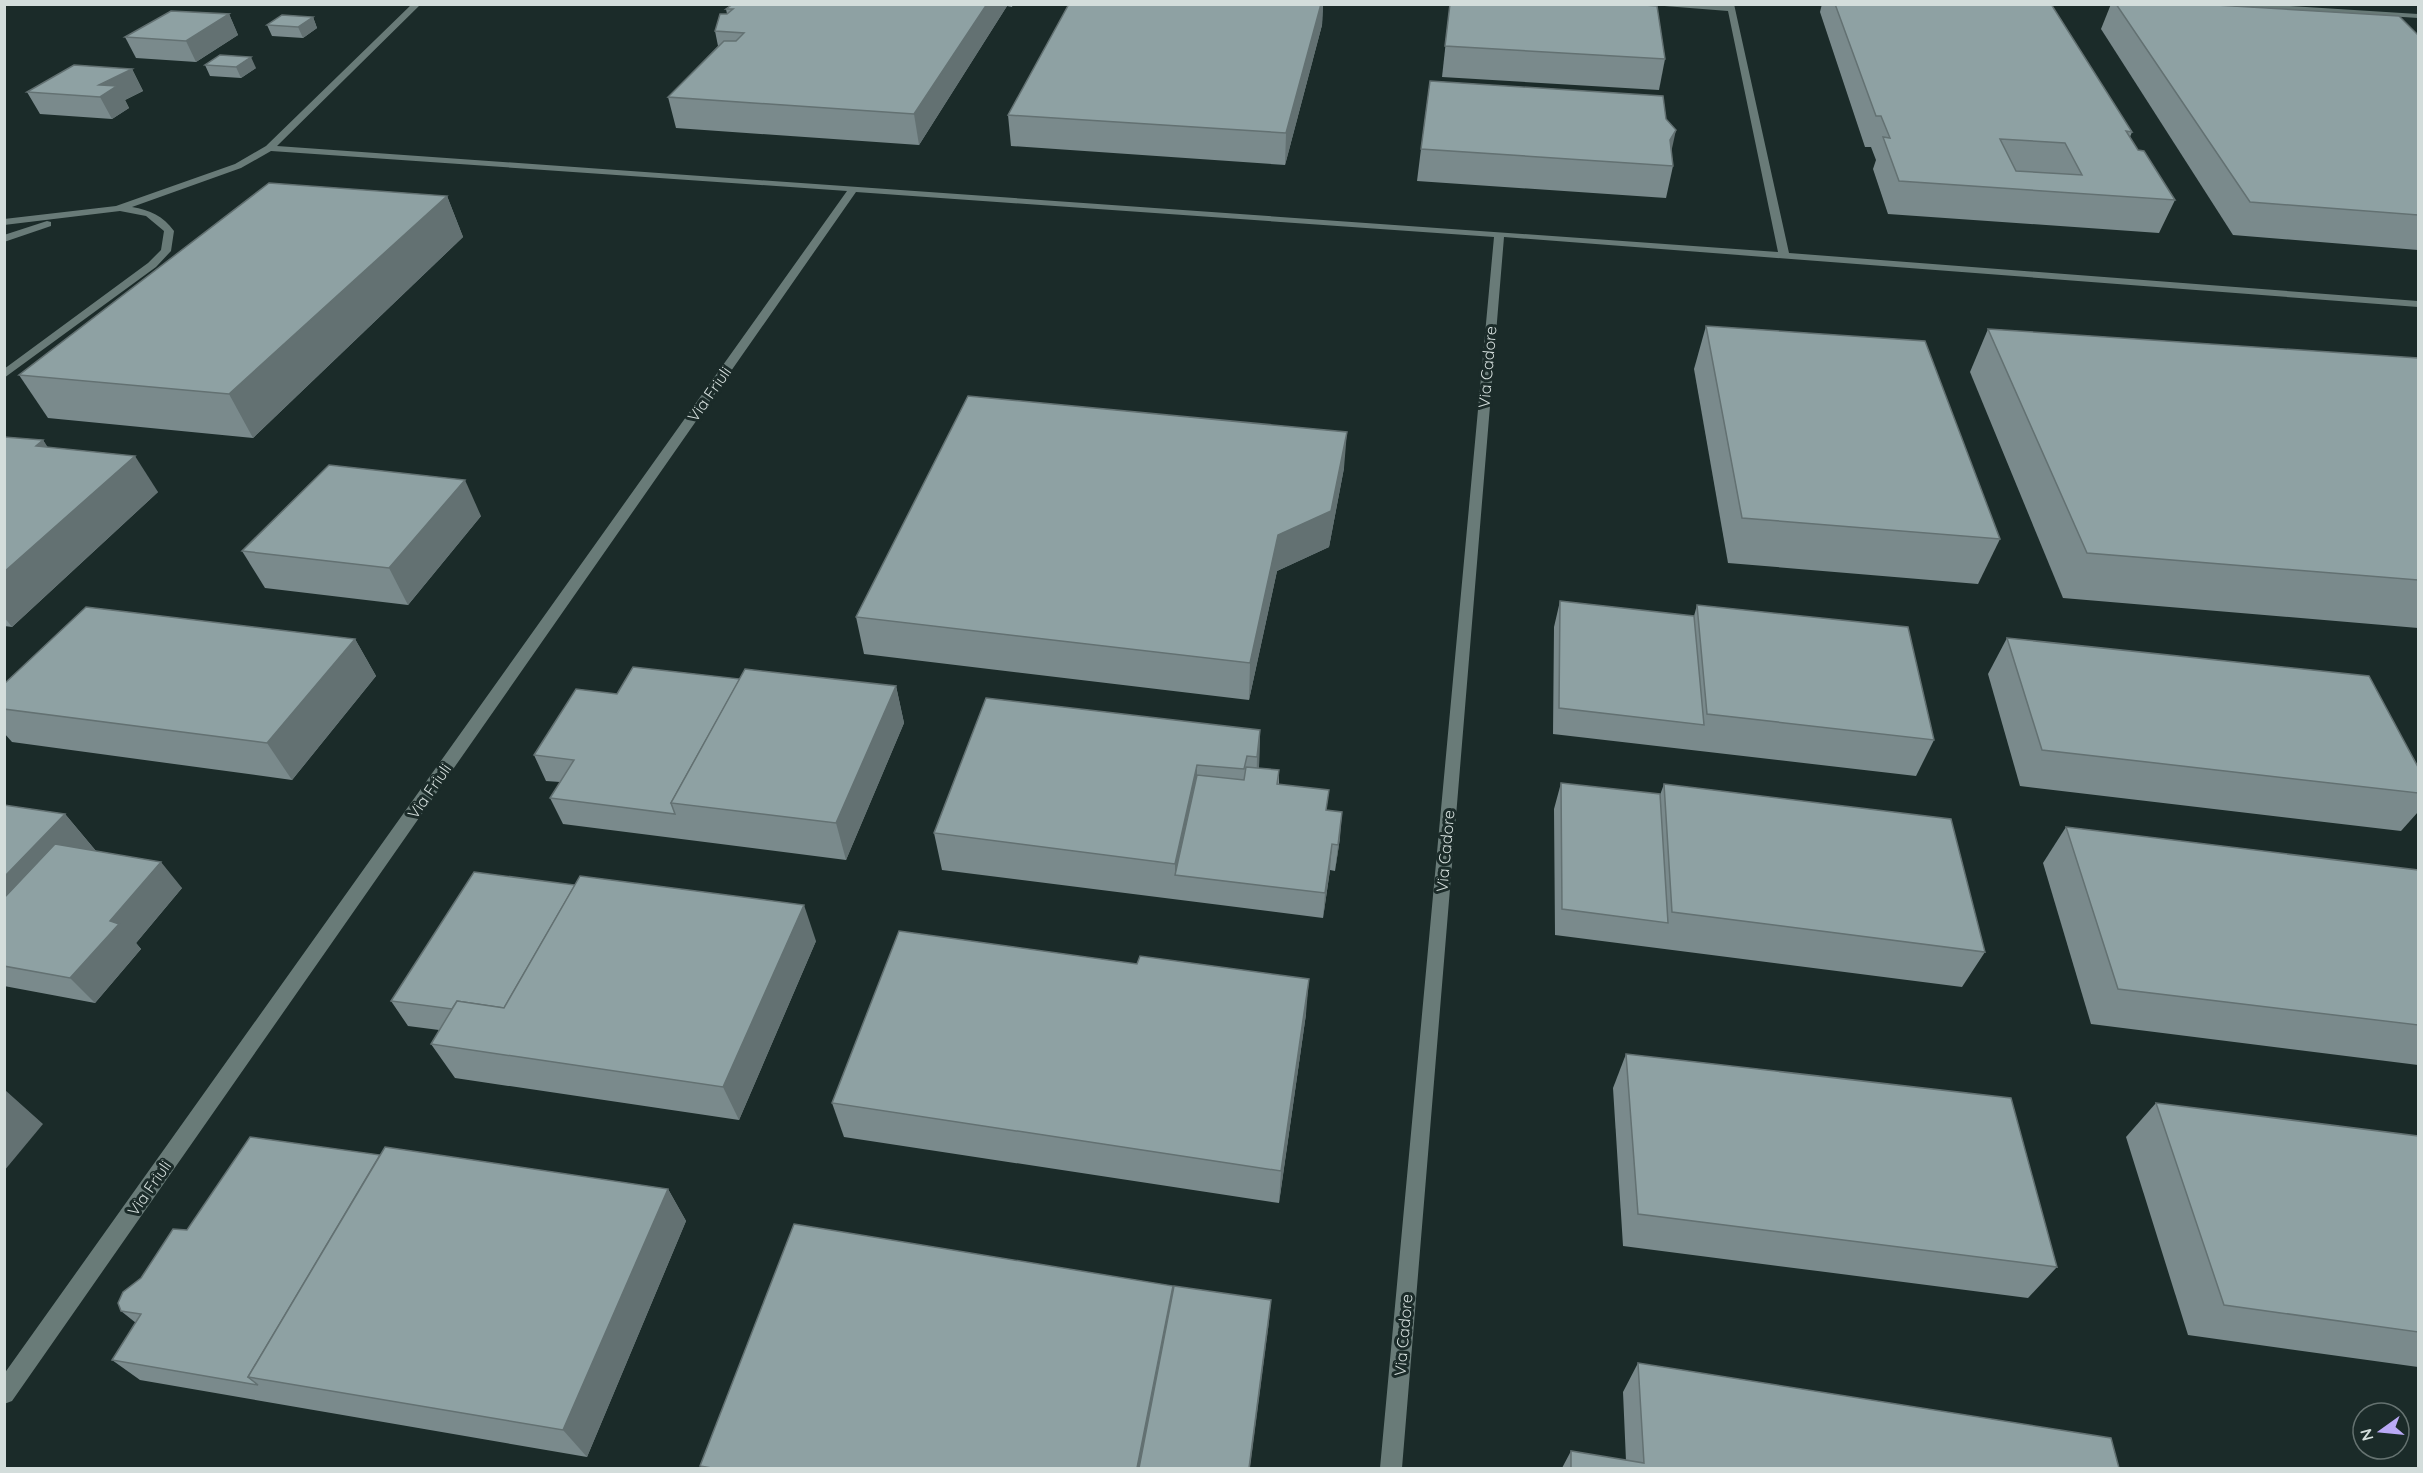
<svg xmlns="http://www.w3.org/2000/svg" width="2423" height="1473" font-family="Quicksand,sans-serif">
  <style>
    .lines { fill: none; stroke-linecap: round; stroke-linejoin: round }
    .minor { fill: #697b78; fill-rule: evenodd }
    .wall { fill: #7a8a8c }
    .shaded-wall { fill: #637172 }
    .building { fill: #8ea1a3; stroke: #637172; stroke-width: 1.5; fill-rule: evenodd }
    .labels { text-anchor: middle; dominant-baseline: central; stroke-width: 6; stroke-linejoin: round; paint-order: stroke }
    .street-label { font-size: 16px; fill: #d3dddb; stroke: #1b2b29 }
  </style>
  <rect width="100%" height="100%" fill="#1b2b29"/>
  <g class="lines">
    <g class="minor">
      <path d="M412 4H421L277 146 1778 252 1728 11 1639 4 1727 6 1726 4H1734L1789 253 2418 301V307L1504 237 1402 1468H1380L1494 237 856 192 12 1401 4 1404V1374L847 191 271 151 241 168 132 207C150 210 163 216 174 231L171 251 156 267 4 378V369L148 263 161 250 164 231 146 216 120 211 4 225V219L116 206 235 164 266 146Z"/>
      <polygon points="2205,4 2259,4 2418,14 2418,18"/>
      <polygon points="47,221 51,222 51,226 4,242 4,235"/>
    </g>
  </g>
  <g class="wall">
    <polygon points="733,4 1013,4 1012,7 1007,6 919,145 676,128 668,97 718,46 715,31 727,14 726,9"/>
    <polygon points="1069,4 1323,4 1322,25 1285,165 1011,146 1008,115"/>
    <polygon points="1450,4 1665,59 1659,90 1442,77"/>
    <polygon points="1822,4 2051,4 2132,132 2130,137 2138,150 2175,200 2159,233 1888,214 1873,169 1876,160 1871,147 1865,147 1820,12"/>
    <polygon points="2111,4 2199,4 2418,35 2418,250 2233,235 2101,29"/>
    <polygon points="229,14 238,35 196,62 136,58 125,37"/>
    <polygon points="313,17 317,28 303,38 272,36 267,25"/>
    <polygon points="205,65 256,68 241,78 210,76"/>
    <polygon points="132,69 143,91 125,100 129,108 112,119 40,114 27,92"/>
    <polygon points="1421,149 1671,152 1673,166 1666,198 1417,181"/>
    <polygon points="447,196 463,237 253,438 48,418 19,375"/>
    <polygon points="1706,326 2000,539 1978,584 1728,563 1694,369"/>
    <polygon points="1988,329 2418,358 2418,628 2063,598 1970,372"/>
    <polygon points="4,437 43,440 47,447 158,492 12,627 4,626"/>
    <polygon points="1344,468 1329,547 1277,571 1249,700 864,654 856,617"/>
    <polygon points="481,516 408,605 265,588 242,551"/>
    <polygon points="1560,601 1694,616 1697,605 1934,740 1916,776 1553,734 1554,627"/>
    <polygon points="2007,638 2418,767 2418,812 2401,831 2020,786 1988,674"/>
    <polygon points="355,639 376,676 292,780 12,742 4,733 4,684"/>
    <polygon points="740,679 896,686 904,723 846,860 563,824 550,798 560,782 546,781 534,755 617,694"/>
    <polygon points="1260,730 1259,768 1279,770 1279,784 1327,810 1340,838 1335,871 1330,870 1323,918 942,870 934,833"/>
    <polygon points="1561,783 1660,795 1664,784 1985,952 1962,987 1555,935 1554,809"/>
    <polygon points="4,805 65,814 96,851 95,851 182,888 136,943 141,949 95,1003 4,986"/>
    <polygon points="2066,827 2418,870 2418,1065 2091,1024 2043,863"/>
    <polygon points="816,941 739,1120 455,1078 431,1044 439,1030 408,1026 391,1001"/>
    <polygon points="1306,1014 1279,1203 844,1137 832,1103"/>
    <polygon points="1626,1054 2057,1267 2028,1298 1623,1246 1613,1088"/>
    <polygon points="2156,1103 2418,1136 2418,1367 2188,1335 2126,1137"/>
    <polygon points="380,1155 668,1189 686,1221 587,1457 140,1380 112,1360 136,1323 121,1311 141,1278 187,1230"/>
    <polygon points="1638,1363 2119,1468 1562,1468 1571,1451 1626,1461 1623,1392"/>
  </g>
  <g class="shaded-wall">
    <polygon points="987,4 1007,4 1007,6 919,145 914,114"/>
    <polygon points="1321,4 1323,4 1322,25 1285,165 1286,133"/>
    <polygon points="229,14 238,35 196,62 186,41"/>
    <polygon points="313,17 317,28 303,38 298,27"/>
    <polygon points="251,57 256,68 241,78 236,67"/>
    <polygon points="132,69 143,91 125,100 129,108 112,119 100,97 99,85"/>
    <polygon points="1676,130 1669,162 1670,140"/>
    <polygon points="447,196 463,237 253,438 229,394"/>
    <polygon points="1347,432 1344,468 1329,547 1277,571 1249,700 1250,663 1278,535"/>
    <polygon points="43,440 67,476 36,446"/>
    <polygon points="135,456 158,492 12,627 4,617 4,572"/>
    <polygon points="465,480 481,516 408,605 389,568"/>
    <polygon points="355,639 376,676 292,780 267,743"/>
    <polygon points="896,686 904,723 846,860 836,823"/>
    <polygon points="1260,730 1259,766 1256,794 1257,757"/>
    <polygon points="1197,765 1197,801 1175,875 1175,864"/>
    <polygon points="1342,812 1340,838 1335,871 1338,845"/>
    <polygon points="65,814 96,851 4,950 4,877"/>
    <polygon points="1332,844 1330,870 1323,918 1325,893"/>
    <polygon points="161,862 182,888 136,943 141,949 95,1003 70,978 110,921"/>
    <polygon points="804,905 816,941 739,1120 723,1087"/>
    <polygon points="1309,979 1306,1014 1279,1203 1281,1171"/>
    <polygon points="5,1090 43,1124 4,1171 4,1091"/>
    <polygon points="668,1189 686,1221 587,1457 563,1430"/>
    <polygon points="1173,1286 1174,1316 1145,1468 1137,1468"/>
    <polygon points="1271,1300 1269,1322 1250,1468 1249,1468"/>
  </g>
  <g class="building">
    <polygon points="733,4 987,4 914,114 668,97 724,41 736,41 744,33 715,31 720,14 727,14 733,9 726,9"/>
    <polygon points="1069,4 1321,4 1286,133 1008,115"/>
    <polygon points="1450,4 1633,4 1657,6 1665,59 1445,46"/>
    <path d="M1835 4H2051L2132 132 2126 131 2138 150 2144 151 2175 200 1899 181 1883 137 1890 138 1881 116H1876ZM2000 139 2065 143 2082 175 2016 171Z"/>
    <polygon points="2116,4 2199,4 2399,16 2418,35 2418,215 2250,202"/>
    <polygon points="171,11 229,14 186,41 125,37"/>
    <polygon points="282,15 313,17 298,27 267,25"/>
    <polygon points="220,55 251,57 236,67 205,65"/>
    <polygon points="74,65 132,69 99,85 117,86 100,97 27,92"/>
    <polygon points="1430,81 1663,96 1666,119 1676,130 1670,140 1673,166 1421,149"/>
    <polygon points="269,183 447,196 229,394 19,375"/>
    <polygon points="1706,326 1925,341 2000,539 1742,518"/>
    <polygon points="1988,329 2418,358 2418,580 2087,553"/>
    <polygon points="968,396 1347,432 1331,511 1278,535 1250,663 856,617"/>
    <polygon points="4,437 43,440 36,446 135,456 4,572"/>
    <polygon points="329,465 465,480 389,568 242,551"/>
    <polygon points="1560,601 1694,616 1704,725 1559,708"/>
    <polygon points="1697,605 1908,627 1934,740 1707,714"/>
    <polygon points="86,607 355,639 267,743 4,709 4,684"/>
    <polygon points="2007,638 2369,676 2418,767 2418,793 2042,750"/>
    <polygon points="633,667 740,679 671,803 675,814 550,798 574,760 534,755 576,689 617,694"/>
    <polygon points="745,669 896,686 836,823 671,803"/>
    <polygon points="986,698 1260,730 1257,757 1247,756 1244,769 1197,765 1175,864 934,833"/>
    <polygon points="1246,767 1279,770 1277,784 1329,790 1326,810 1342,812 1338,845 1332,844 1325,893 1175,875 1197,775 1244,780"/>
    <polygon points="1561,783 1660,794 1668,923 1562,909"/>
    <polygon points="1664,784 1951,819 1985,952 1672,912"/>
    <polygon points="4,805 65,814 4,877"/>
    <polygon points="2066,827 2418,870 2418,1025 2118,989"/>
    <polygon points="55,844 161,862 110,921 119,924 70,978 4,966 4,898"/>
    <polygon points="474,872 575,885 504,1008 457,1001 452,1009 391,1001"/>
    <polygon points="580,876 804,905 723,1087 431,1044 457,1001 504,1008"/>
    <polygon points="899,931 1137,964 1140,956 1309,979 1281,1171 832,1103"/>
    <polygon points="1626,1054 2011,1098 2057,1267 1638,1214"/>
    <polygon points="2156,1103 2418,1136 2418,1332 2224,1305"/>
    <polygon points="250,1137 380,1155 248,1377 258,1385 112,1360 141,1314 121,1311 118,1303 123,1292 141,1278 173,1229 187,1230"/>
    <polygon points="385,1147 668,1189 563,1430 248,1377"/>
    <polygon points="794,1224 1173,1286 1137,1468 712,1468 700,1466"/>
    <polygon points="1174,1286 1271,1300 1249,1468 1139,1468"/>
    <polygon points="1638,1363 2111,1438 2119,1468 1571,1468 1571,1451 1644,1463"/>
  </g>
  <g class="labels">
    <g class="street-label">
      <text transform="translate(1487 367) rotate(-85)">Via Cadore</text>
      <text transform="translate(709 394) rotate(-55)">Via Friuli</text>
      <text transform="translate(429 791) rotate(-55)">Via Friuli</text>
      <text transform="translate(1445 851) rotate(-85)">Via Cadore</text>
      <text transform="translate(149 1188) rotate(-55)">Via Friuli</text>
      <text transform="translate(1403 1335) rotate(-85)">Via Cadore</text>
    </g>
  </g>
  <rect width="2423" height="1473" fill="none" stroke="#d3dddb" stroke-width="12"/>
  <g transform="translate(2381 1431) rotate(255)"><circle r="28" fill="#1b2b29" stroke="#657270" stroke-width="1.5"/>
  <path d="M0-4.5L10 22L0 15L-10 22Z" fill="#baaaf6"/>
  <text y="-9" font-size="16" font-weight="bold" text-anchor="middle" fill="#d3dddb">N</text>
  </g>
</svg>
